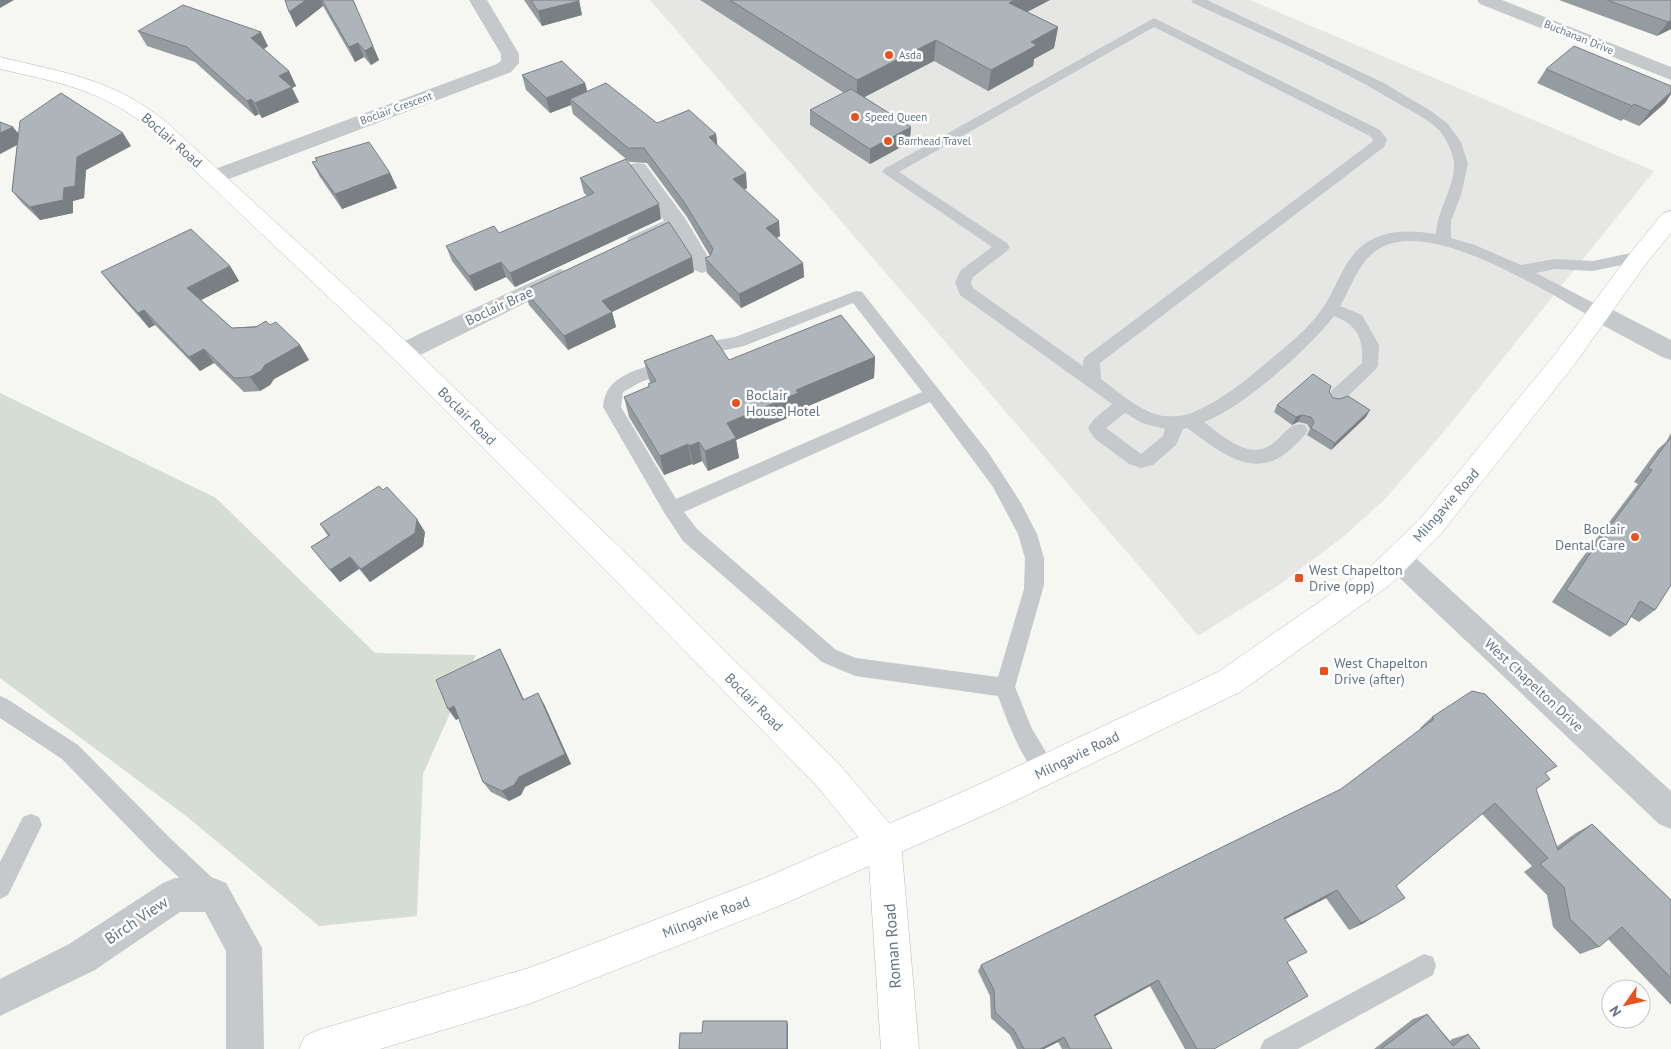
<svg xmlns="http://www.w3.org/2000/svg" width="1671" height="1049" font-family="'PT Sans',sans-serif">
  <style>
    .built { fill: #e6e7e5 }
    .green { fill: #d6ded3 }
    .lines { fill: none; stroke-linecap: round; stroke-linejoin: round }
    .secondary-casing { stroke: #b7bcc1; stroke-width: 1 }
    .primary-casing { stroke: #b8bcc0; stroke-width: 1 }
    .service { fill: #c5c9cc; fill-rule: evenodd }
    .minor { fill: #c5c9cc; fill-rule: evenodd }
    .secondary { fill: #fff; fill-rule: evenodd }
    .primary { fill: #fff; fill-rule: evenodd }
    .wall { fill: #959ca0 }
    .shaded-wall { fill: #797f82 }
    .building { fill: #adb5ba; stroke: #797f82 }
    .poi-dot { fill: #ed511b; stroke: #fff; stroke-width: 2 }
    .labels { text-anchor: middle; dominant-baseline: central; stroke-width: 5; stroke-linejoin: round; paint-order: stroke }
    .far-street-label { font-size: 11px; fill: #637585; stroke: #fff }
    .far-poi-label { font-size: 11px; fill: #637585; stroke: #fff; text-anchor: start }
    .street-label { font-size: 14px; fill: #637585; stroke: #fff }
    .poi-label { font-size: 14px; fill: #637585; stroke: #fff; text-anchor: start }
    .near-street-label { font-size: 16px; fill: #637585; stroke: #fff }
  </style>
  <rect width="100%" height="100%" fill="#f6f6f2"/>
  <polygon class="built" points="650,0 1250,0 1654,171 1442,434 1384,500 1343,537 1279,585 1198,636 1157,587"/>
  <polygon class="green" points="0,393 216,498 375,653 476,655 423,774 417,916 319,926 186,816 0,678"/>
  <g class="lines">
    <g class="secondary-casing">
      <path id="secondary" d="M0 57C64 73 111 78 165 121L412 347 639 566 839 764 896 831 901 843 919 1049H881L868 849 817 786 619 584 394 359 151 129C100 89 61 83 0 69Z"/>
    </g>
    <g class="primary-casing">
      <polygon id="primary" points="1671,211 1671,233 1648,261 1574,365 1440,535 1391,584 1240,692 1000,808 779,906 529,1004 380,1049 299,1049 305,1036 318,1030 529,968 762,879 976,786 1218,672 1371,566 1420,519 1556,353 1632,251 1663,213"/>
    </g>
    <g class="service">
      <path d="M1191 0H1207L1382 82 1431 111 1448 124 1461 142 1468 164 1461 195 1451 221V238L1475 245 1521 265 1555 259 1593 261 1640 251 1645 252 1648 256 1645 260 1593 271 1555 269 1536 273 1605 309 1607 313 1605 317 1599 319C1581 313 1565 301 1548 292 1508 271 1413 216 1372 254 1356 268 1351 288 1340 306L1362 315 1379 345 1378 365 1376 369 1341 403 1335 404 1329 403 1326 398 1329 393 1362 363C1363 337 1358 326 1334 316 1310 348 1242 408 1204 422 1217 432 1232 445 1248 449 1279 456 1283 418 1305 425L1308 430C1304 437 1298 442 1293 447 1256 484 1219 451 1187 428L1183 429 1176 445 1153 465 1141 468 1129 464 1094 438 1088 428 1094 419 1112 404 960 295 955 282 961 270 992 247 882 172 884 169 1154 18 1380 130 1387 139 1384 147 1100 363 1101 379C1119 392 1140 412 1163 416 1174 417 1186 416 1196 411 1224 399 1248 378 1271 359 1290 343 1308 329 1322 309 1337 288 1343 260 1363 245 1384 229 1411 230 1436 234 1437 210 1454 189 1454 165 1454 154 1446 138 1439 130 1427 118 1409 110 1394 101 1331 63 1260 34 1193 3ZM1154 27 1370 136 1373 139 1372 142 1085 357 1083 361V366L973 288 971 282 973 277 1007 251 1010 247 1007 243 899 172ZM1125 413 1142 423 1165 429 1163 436 1141 454 1106 428Z"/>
      <path d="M856 291 862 292 988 452 1021 503 1037 534 1044 558V585L1015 687 1032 729 1057 770 1054 777 1046 781C1025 772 1006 717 998 696L855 676 822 662 683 541 665 514 603 407C605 374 640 370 665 360L671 358 677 360 679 364 677 368 641 382 623 392 621 407 676 499 922 392 853 303 744 346 721 351 697 360 691 358 689 354 691 350 718 340 735 337ZM930 402 993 487 1018 534 1025 558 1024 589 998 677 856 658 836 650 697 529 684 512Z"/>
      <polygon points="0,696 7,699 78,745 171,839 222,887 226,895 222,903 214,907 206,903 155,855 62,759 0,718"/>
      <polygon points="31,814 39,817 42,825 8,895 0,899 0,862 23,817"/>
      <polygon points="1424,954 1433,957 1436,966 1433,975 1298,1049 1260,1049 1264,1040"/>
    </g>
    <g class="minor">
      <polygon points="469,0 487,0 519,54 519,63 511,72 221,182 214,184 207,182 204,177 207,172 497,64 501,61 501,54"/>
      <polygon points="1477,0 1502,0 1671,67 1671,80 1480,4"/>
      <path d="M638 163 645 164 685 218 713 265 710 270 702 273 694 270 672 234C659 240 644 251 629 247L626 242 629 237 664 221 628 169 631 164Z"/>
      <polygon points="560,269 568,272 571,277 568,282 412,359 403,362 394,359 391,353 394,347 419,334"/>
      <polygon points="1599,305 1607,307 1671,340 1671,360 1662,357 1591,319 1587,313 1591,307"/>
      <polygon points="1397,546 1407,550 1671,791 1671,829 1659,824 1387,566 1383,558 1387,550"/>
      <polygon points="175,878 214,878 226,883 262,948 264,1049 226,1049 226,951 205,912 180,912 95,970 0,1016 0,979 69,944 163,883"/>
    </g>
    <use href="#secondary" class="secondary"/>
    <use href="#primary" class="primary"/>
  </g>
  <g class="wall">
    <polygon points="285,0 353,0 379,60 371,65 364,57 355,62 323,6 296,27"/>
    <polygon points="524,0 579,0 582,15 542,26"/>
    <polygon points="700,0 1050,0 1027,12 1058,27 1054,48 1034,59 1033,66 988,91 934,61 864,97 910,142 870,164 810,125 810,110 844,93"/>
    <polygon points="1559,0 1671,0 1671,29 1657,36"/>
    <polygon points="138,31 268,46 264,49 289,71 296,86 292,88 299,102 262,118 259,114 255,116 195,62 147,46"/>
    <polygon points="1546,69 1671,86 1671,94 1665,103 1639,126 1623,119 1621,121 1537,83"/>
    <polygon points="522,75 585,83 587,91 657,123 716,134 717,145 747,188 744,190 780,236 777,238 803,263 804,277 741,308 707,273 705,258 710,256 687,217 647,163 630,162 626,159 661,219 515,287 506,277 475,291 452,261 446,246 499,233 587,196 584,193 580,178 626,159 573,114 571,105 550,113 526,90"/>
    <polygon points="0,122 13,127 19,134 131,146 86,170 84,198 73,201 73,213 40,220 22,203 12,191 17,145 0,154"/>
    <polygon points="312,162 390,173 397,188 342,209 320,177"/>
    <polygon points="230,266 239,281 201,300 232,328 270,325 300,345 309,360 274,379 270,385 260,391 244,392 214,363 200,371 155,325 149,328 112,286 101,272"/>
    <polygon points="694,272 612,312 616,327 568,350 529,305 524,290"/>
    <polygon points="875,357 874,378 799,410 799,413 736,440 739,458 708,471 702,461 693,465 692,464 664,475 629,417 624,397 649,387 648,384 650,383 644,361"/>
    <polygon points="1329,392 1333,398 1366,417 1331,450 1307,435 1310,429 1307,424 1298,422 1292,425 1274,412 1277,405"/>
    <polygon points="1671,433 1671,585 1655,610 1639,622 1631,617 1626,625 1610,637 1552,602 1579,562 1638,484 1634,482 1658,449 1666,442"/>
    <polygon points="320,524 425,532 423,546 370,582 359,569 340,582 311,547 328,536"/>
    <polygon points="506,661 524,700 544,704 571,764 525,787 521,795 509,801 491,792 483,782 459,718 456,720"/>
    <polygon points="1432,717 1545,773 1536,789 1556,847 1576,833 1592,824 1671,900 1671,1005 1608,939 1599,947 1580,954 1553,927 1547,895 1524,872 1532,866 1482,814 1396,886 1364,923 1349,930 1326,898 1285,919 1287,963 1214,1049 1185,1049 1150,986 1095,1016 1112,1049 1062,1049 1058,1042 1044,1049 1017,1049 1010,1035 991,1018 990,996 978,971 981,965 1341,789 1421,729 1420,728"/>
    <polygon points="1427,1014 1450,1041 1452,1039 1468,1034 1480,1049 1374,1049 1413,1019"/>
  </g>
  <g class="shaded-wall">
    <polygon points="0,0 14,0 0,8"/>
    <polygon points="306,0 321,0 323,6 296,27 289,12"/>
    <polygon points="1014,0 1050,0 1006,23 1009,3"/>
    <polygon points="579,1 582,15 542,26 538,11"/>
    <polygon points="1671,20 1671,29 1657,36 1668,22"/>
    <polygon points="1058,27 1054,48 1034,59 1033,66 988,91 991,70 1031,42"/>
    <polygon points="261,32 268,46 258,53 251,38"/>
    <polygon points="936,40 934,61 857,101 857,80"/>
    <polygon points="358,43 364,57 355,62 349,47"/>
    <polygon points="373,46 379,60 371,65 365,51"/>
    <polygon points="289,71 296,86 292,88 299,102 262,118 255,103 279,76"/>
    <polygon points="585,83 589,98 570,99 571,105 550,113 546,98"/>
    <polygon points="1671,92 1671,94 1665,103 1639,126 1650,111"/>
    <polygon points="251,99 259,114 255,116 247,101"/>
    <polygon points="1634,104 1623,119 1621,121 1632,106"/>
    <polygon points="13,127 24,141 0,154 0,133"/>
    <polygon points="911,127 910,142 870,164 870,149"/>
    <polygon points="123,133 131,146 86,170 84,198 73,201 73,213 40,220 30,207 64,188 77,157"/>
    <polygon points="716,134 718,149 709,137"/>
    <polygon points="390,173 397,188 342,209 335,194"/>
    <polygon points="746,173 747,188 734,194 733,179"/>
    <polygon points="659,204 661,219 515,287 510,273"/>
    <polygon points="779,221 780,236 767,242 766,228"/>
    <polygon points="692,257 694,272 612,312 616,327 568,350 564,336 602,301"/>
    <polygon points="501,262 506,277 475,291 469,276"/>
    <polygon points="803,263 804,277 741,308 739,294"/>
    <polygon points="230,266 239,281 197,302 187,288"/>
    <polygon points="144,310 155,325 149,328 138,313"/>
    <polygon points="300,345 309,360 274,379 270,385 260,391 250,377 265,365"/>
    <polygon points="204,349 214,363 200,371 189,357"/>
    <polygon points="875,357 874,378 799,410 799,413 736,440 739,458 708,471 705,451 727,423 796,390"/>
    <polygon points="1370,410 1366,417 1331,450 1335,443"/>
    <polygon points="1302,415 1298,422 1292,425 1296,417"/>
    <polygon points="699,442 702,461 693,465 689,446"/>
    <polygon points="688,444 692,464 664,475 660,456"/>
    <polygon points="417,519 425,532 423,546 370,582 361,569"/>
    <polygon points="350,557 359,569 340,582 330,570"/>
    <polygon points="500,649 506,661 529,711 523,700"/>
    <polygon points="538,693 544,704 571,764 525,787 521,795 509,801 502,791"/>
    <polygon points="454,706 462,717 456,720 448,709"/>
    <polygon points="1337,890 1326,898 1274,925 1284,918"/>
    <polygon points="1377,915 1364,923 1349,930 1361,923"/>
    <polygon points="1158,980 1150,986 1088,1020 1094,1015"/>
    <polygon points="787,1021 788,1026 788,1049 787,1049"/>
    <polygon points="1064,1037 1058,1042 1044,1049 1040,1049"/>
  </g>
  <g class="building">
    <polygon points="285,0 306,0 289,12"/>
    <polygon points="322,0 353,0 373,46 365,51 358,43 349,47"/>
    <polygon points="531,0 579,0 579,1 538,11"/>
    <polygon points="730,0 1014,0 1009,3 1058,27 1031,42 1037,45 991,70 936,40 857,80"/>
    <polygon points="1607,0 1671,0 1671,20 1668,22"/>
    <polygon points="183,5 261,32 251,38 289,71 279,76 292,87 255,103 251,99 247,101 187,47 138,31"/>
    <polygon points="1574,46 1671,86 1671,92 1650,111 1634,104 1632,106 1546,69"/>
    <polygon points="562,61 585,83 546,98 522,75"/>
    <polygon points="606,83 657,123 689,110 716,134 709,137 746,173 733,179 779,221 766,228 803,263 739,294 705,258 710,256 713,249 684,202 644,148 628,148 570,99"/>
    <polygon points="851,89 911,127 870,149 810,110"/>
    <polygon points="61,93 123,133 77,157 75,186 64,188 63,200 30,207 12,191 20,121"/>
    <polygon points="0,122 13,127 0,133"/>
    <polygon points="369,142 390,173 335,194 312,162 317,161 315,158"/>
    <polygon points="626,159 659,204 510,273 501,262 469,276 446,246 494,226 499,233 594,193 580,178"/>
    <polygon points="669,222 692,257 602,301 612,312 564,336 524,290"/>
    <polygon points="191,229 230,266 187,288 232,328 256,327 266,321 270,325 276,322 300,345 265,365 261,371 250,377 234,378 204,349 189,357 144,310 138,313 101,272"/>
    <polygon points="841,315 875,357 796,390 798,393 727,423 736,438 705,451 699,442 689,446 688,444 660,456 624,397 650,386 648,384 656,381 644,361 712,335 729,360"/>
    <polygon points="1313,374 1331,386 1329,392 1333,398 1340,399 1348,396 1370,410 1335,443 1311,428 1314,422 1311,417 1302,415 1296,417 1277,405"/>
    <polygon points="1671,437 1671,585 1655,610 1640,601 1626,625 1566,590 1593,549 1652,470 1648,468"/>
    <polygon points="379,486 383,490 387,487 417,519 415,533 361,569 350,557 330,570 311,547 330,535 320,524"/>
    <polygon points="500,649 523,700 538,693 565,754 519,777 514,785 502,791 483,782 454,706 448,709 436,680"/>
    <polygon points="1472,691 1485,694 1557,766 1545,773 1550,779 1536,789 1558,850 1592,824 1671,900 1671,978 1622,927 1599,947 1570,919 1564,887 1540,864 1548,858 1495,803 1396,886 1405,898 1377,915 1361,923 1337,890 1284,918 1307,952 1287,962 1308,996 1214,1049 1197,1049 1158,980 1094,1015 1112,1049 1070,1049 1064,1037 1040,1049 1024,1049 1014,1030 995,1012 994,990 981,965 1341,789 1434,719 1432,717"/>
    <polygon points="1427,1014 1453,1046 1468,1034 1480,1049 1381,1049"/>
    <polygon points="703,1021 787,1021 787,1049 679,1049 680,1033 702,1033"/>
  </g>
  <g class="poi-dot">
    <circle cx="889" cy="55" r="5"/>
    <circle cx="855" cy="117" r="5"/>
    <circle cx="888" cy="141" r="5"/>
    <circle cx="736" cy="403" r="5"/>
    <circle cx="1635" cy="537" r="5"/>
    <rect x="1294" y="573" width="10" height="10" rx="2.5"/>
    <rect x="1319" y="666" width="10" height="10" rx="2.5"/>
  </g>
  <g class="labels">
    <g class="far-street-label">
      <text transform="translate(1579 37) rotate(22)">Buchanan Drive</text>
      <text transform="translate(396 108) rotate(-20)">Boclair Crescent</text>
    </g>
    <g class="far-poi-label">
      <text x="899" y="55">Asda</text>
      <text x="865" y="117">Speed Queen</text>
      <text x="898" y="141">Barrhead Travel</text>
    </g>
    <g class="street-label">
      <text transform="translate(172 140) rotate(41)">Boclair Road</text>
      <text transform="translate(499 306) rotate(-25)">Boclair Brae</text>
      <text transform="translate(467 416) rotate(45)">Boclair Road</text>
      <text transform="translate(1446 505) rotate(-49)">Milngavie Road</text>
      <text transform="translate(1534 685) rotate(43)">West Chapelton Drive</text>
      <text transform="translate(754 702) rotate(45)">Boclair Road</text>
      <text transform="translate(1077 755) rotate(-26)">Milngavie Road</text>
      <text transform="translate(706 917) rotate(-21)">Milngavie Road</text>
    </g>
    <g class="poi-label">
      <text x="746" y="395">Boclair<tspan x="746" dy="16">House Hotel</tspan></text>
      <text x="1625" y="529" text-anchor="end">Boclair<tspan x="1625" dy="16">Dental Care</tspan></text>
      <text x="1309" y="570">West Chapelton<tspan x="1309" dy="16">Drive (opp)</tspan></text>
      <text x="1334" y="663">West Chapelton<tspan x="1334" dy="16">Drive (after)</tspan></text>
    </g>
    <g class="near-street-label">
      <text transform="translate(136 920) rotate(-34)">Birch View</text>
      <text transform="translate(892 946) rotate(-94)">Roman Road</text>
    </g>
  </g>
  <g transform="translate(1626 1004) rotate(236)"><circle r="24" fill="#ffffff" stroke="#c1c8ce"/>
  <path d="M0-4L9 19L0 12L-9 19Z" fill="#ed511b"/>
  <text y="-8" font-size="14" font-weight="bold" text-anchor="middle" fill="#637585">N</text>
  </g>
</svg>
